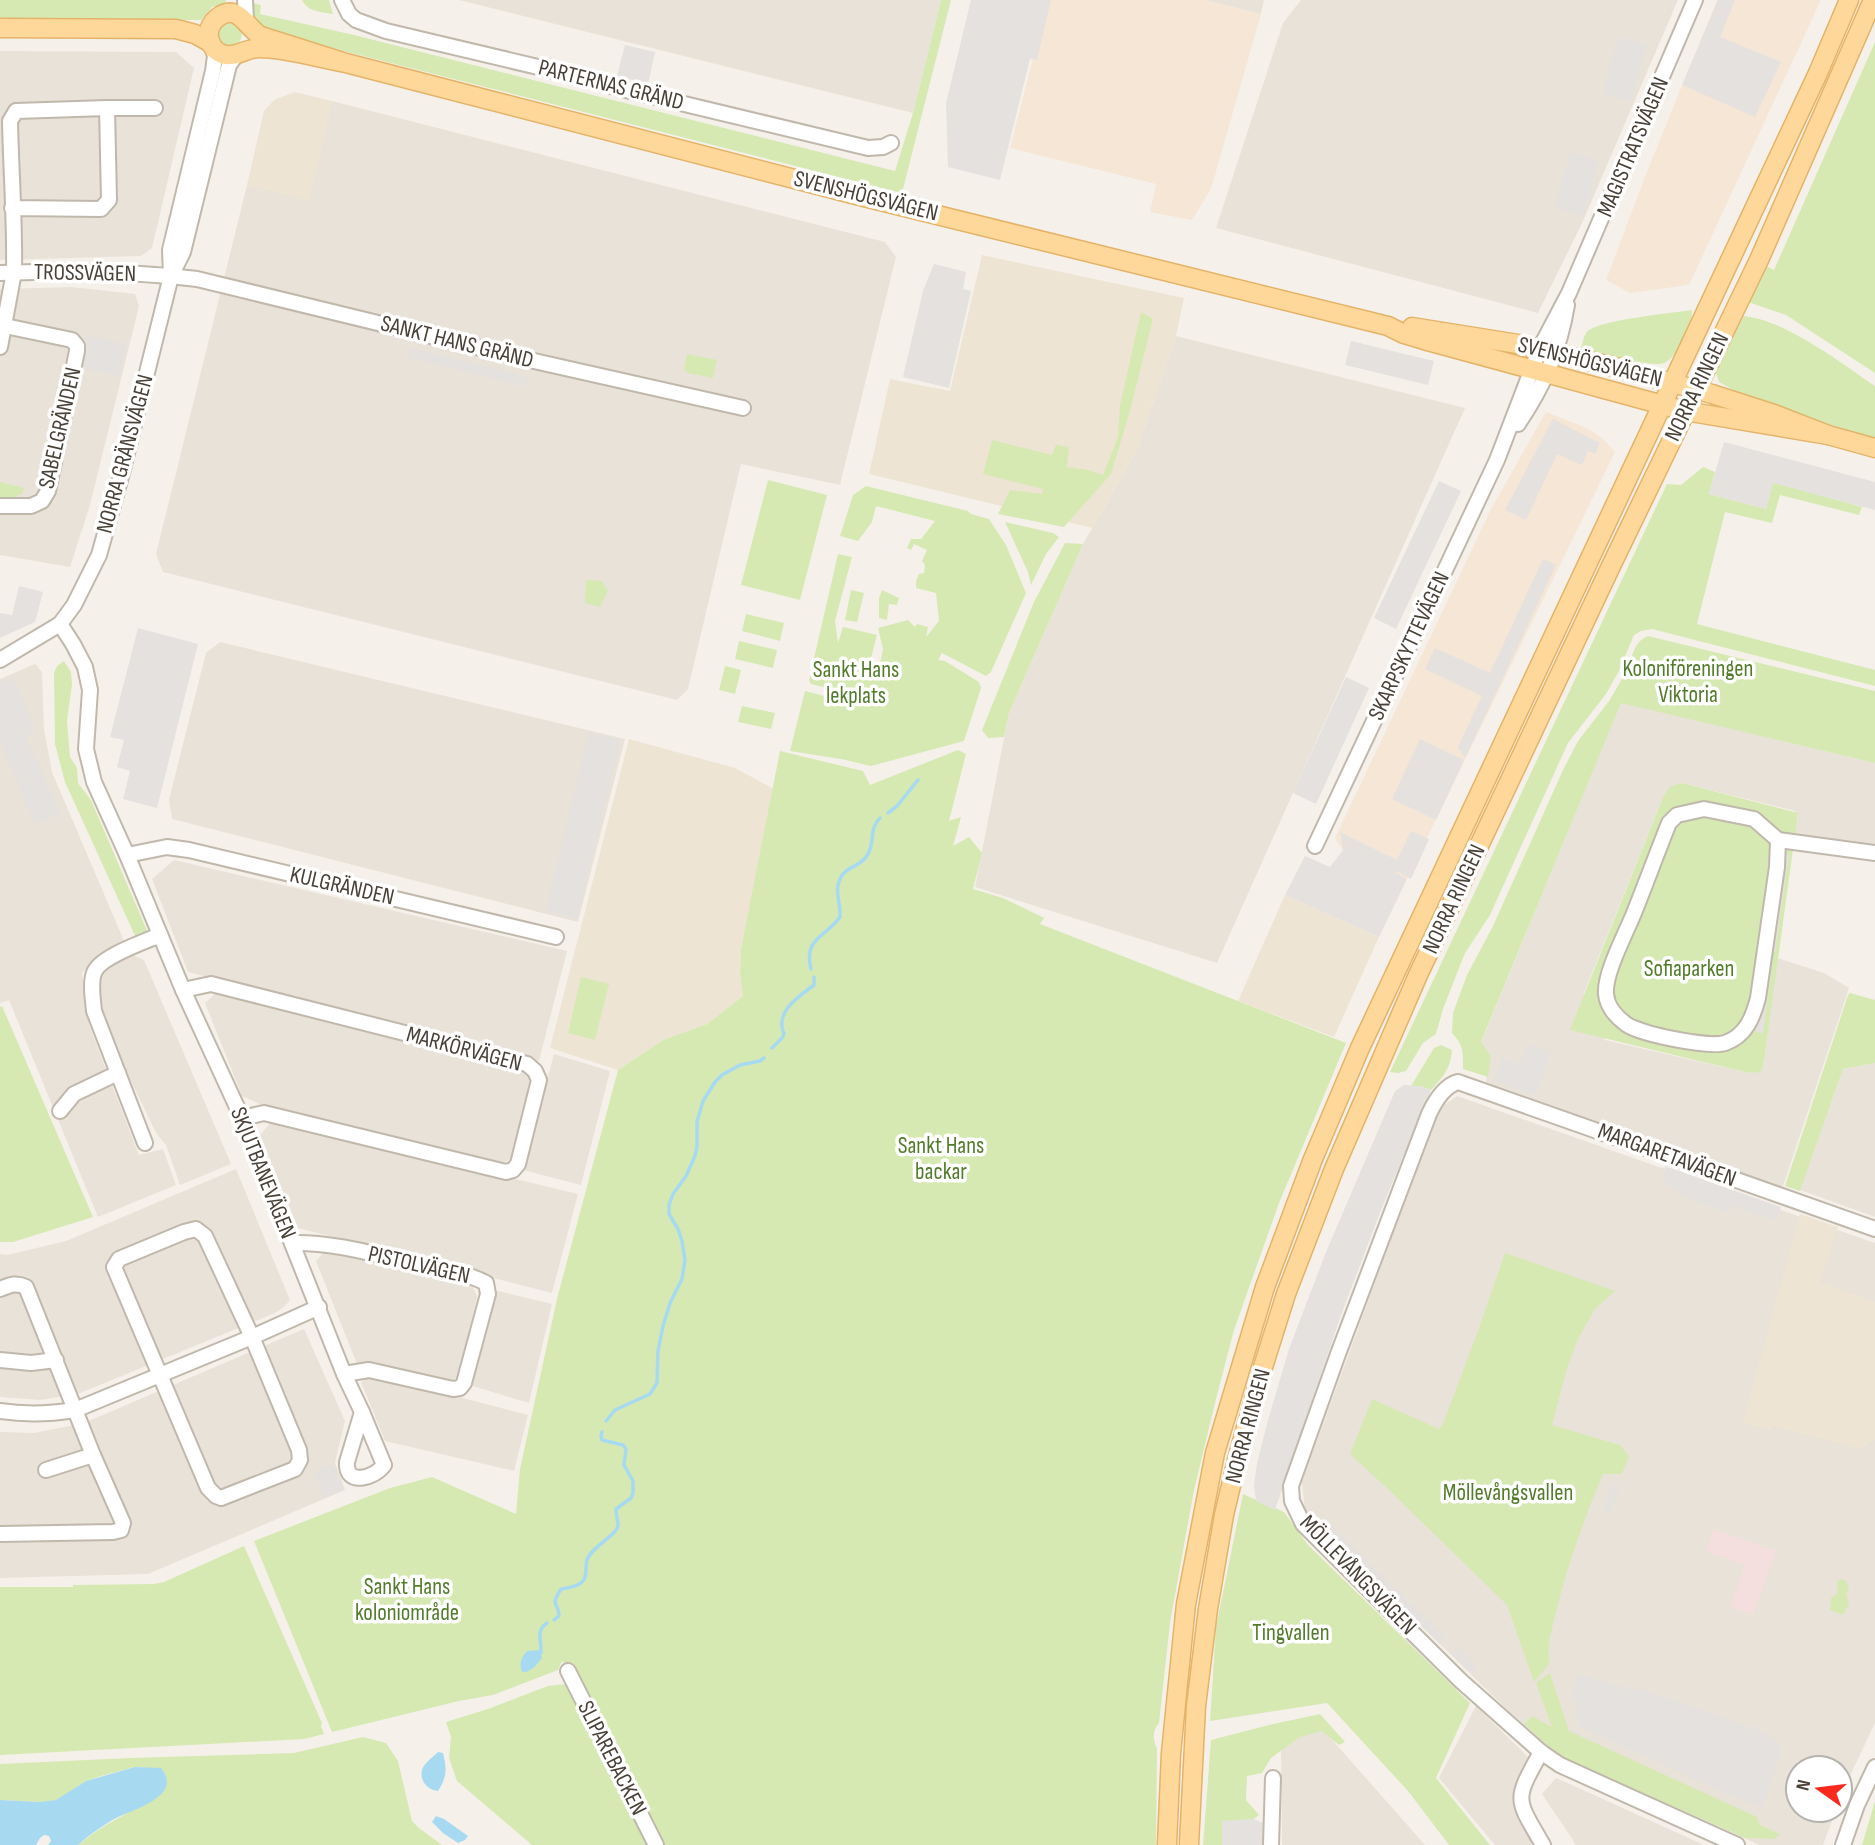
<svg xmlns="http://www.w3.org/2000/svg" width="1875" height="1845" font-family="'Sofia Sans Condensed',sans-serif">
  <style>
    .residential { fill: #e9e2d8 }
    .commercial { fill: #f6e6d6 }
    .education { fill: #eee4d4 }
    .medical { fill: #f5dfde }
    .green { fill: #d6e9b3 }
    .parking { fill: #e4e1de }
    .water { fill: #a7daf1 }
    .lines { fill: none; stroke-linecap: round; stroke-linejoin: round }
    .stream { stroke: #a7daf1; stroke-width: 3.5 }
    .minor-casing { stroke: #c1b8ac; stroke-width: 18 }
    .major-casing { stroke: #e4b369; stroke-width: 21 }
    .minor { stroke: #fff; stroke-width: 14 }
    .major { stroke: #fed89a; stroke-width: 18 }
    .labels { text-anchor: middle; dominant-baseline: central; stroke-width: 7; stroke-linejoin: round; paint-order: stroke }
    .street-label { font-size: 23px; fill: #494138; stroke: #fff }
    .park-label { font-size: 23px; fill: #517c2a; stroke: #fff }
  </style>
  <rect width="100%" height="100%" fill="#f5f1ea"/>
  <g class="residential">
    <polygon points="459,0 941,0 913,113"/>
    <polygon points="1204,0 1264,0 1261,14"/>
    <polygon points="1301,0 1678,0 1583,221 1538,313 1216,228 1283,23"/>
    <polygon points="0,51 176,52 194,68 152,248 141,256 0,260"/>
    <polygon points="332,101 885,242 896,257 840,485 741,464 688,689 677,700 163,572 156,554 247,185 308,200"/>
    <polygon points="72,287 135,294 139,306 90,505 70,567 0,555 0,289"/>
    <polygon points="1176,336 1465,408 1217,963 975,887 1009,713 1083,544 1137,449"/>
    <polygon points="220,642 625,739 578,922 172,819 169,800 206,653"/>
    <polygon points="35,664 42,672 44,730 52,772 127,948 82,972 89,1025 139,1155 163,1149 176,1185 98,1217 9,1000 0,1003 0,679"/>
    <polygon points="1621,702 1875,763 1875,853 1793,841 1798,816 1795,811 1682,783 1664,795 1584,993 1605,1040 1745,1072 1756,1073 1762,1070 1765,1054 1777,958 1824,973 1849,988 1780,1195 1484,1090 1491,1056 1481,1043"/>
    <polygon points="174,860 567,951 539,1061 188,972 152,879"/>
    <polygon points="132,955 144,960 231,1164 180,1185 166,1145 156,1133 97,1010 102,970"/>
    <polygon points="218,991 520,1067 532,1080 513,1158 500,1164 264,1106 242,1096 205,1003"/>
    <polygon points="554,1054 610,1071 581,1185 523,1170"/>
    <polygon points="1875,1063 1875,1217 1800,1190 1843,1069"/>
    <polygon points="1457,1096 1875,1243 1875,1723 1840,1797 1840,1768 1798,1768 1798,1810 1836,1810 1823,1845 1759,1845 1536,1738 1305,1512 1302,1482 1438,1109"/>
    <polygon points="272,1121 578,1194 552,1293 298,1228 260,1135"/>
    <polygon points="236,1169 290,1300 284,1307 275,1313 78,1394 40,1400 0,1397 0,1254 7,1255 66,1241"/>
    <polygon points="325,1251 471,1283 477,1297 458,1377 448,1382 357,1364 316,1261"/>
    <polygon points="494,1290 552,1304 529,1403 469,1385"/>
    <polygon points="304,1329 345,1421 335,1463 345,1490 148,1574 0,1578 0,1432 34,1433 84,1423"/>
    <polygon points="373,1375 528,1415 514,1471 385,1441 361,1382"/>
    <polygon points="1476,1706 1530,1759 1516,1785 1516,1804 1538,1845 1495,1845 1439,1778"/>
    <polygon points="1320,1726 1425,1845 1282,1845 1281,1744"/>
    <polygon points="1556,1778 1592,1794 1704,1845 1575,1845 1573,1840 1542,1794"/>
  </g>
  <g class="commercial">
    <polygon points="1048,0 1204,0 1261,14 1211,189 1192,220 1150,212 1156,184 1010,148"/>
    <polygon points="1717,0 1821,0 1689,285 1630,293 1606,280 1646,174"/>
    <polygon points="1546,412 1589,429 1603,439 1615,452 1407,879 1343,850 1335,838 1491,509"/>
  </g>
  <g class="education">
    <polygon points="295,92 332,101 309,201 247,185 264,111 274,100"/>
    <polygon points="982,255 1184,298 1176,336 1137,449 1092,528 869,474 890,379 950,391"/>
    <polygon points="629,739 735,768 774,789 741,949 740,972 743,996 707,1024 663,1040 618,1070 550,1048"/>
    <polygon points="1285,895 1379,937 1334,1037 1238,1001"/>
    <polygon points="1800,1214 1838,1227 1820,1283 1875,1302 1875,1439 1861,1449 1773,1426 1771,1430 1743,1423"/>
  </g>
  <polygon class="medical" points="1714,1529 1776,1551 1753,1615 1730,1607 1745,1565 1706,1551"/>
  <g class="green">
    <polygon points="0,0 226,0 224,5 212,7 201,20 0,21"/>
    <path d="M302 0H329L333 14C321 12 308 12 302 0Z"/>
    <polygon points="941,0 951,0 902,193 257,29 250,12 249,2 261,5 260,14 354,35 895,171 913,113"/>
    <circle cx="230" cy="34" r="12"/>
    <polygon points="1875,42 1875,373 1786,315 1748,302 1762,264 1774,270"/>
    <path d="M1692 310C1692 321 1687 332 1682 342 1678 349 1673 359 1664 363 1650 368 1598 352 1581 348 1583 343 1583 337 1587 332 1597 320 1673 313 1692 310Z"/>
    <polygon points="1141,312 1153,319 1130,411 1111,474 1064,527 998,514 1010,490 1042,494 1043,489 983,474 992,440 1052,455 1056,445 1069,447 1067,467 1088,470 1103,475 1118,437 1120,405"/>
    <path d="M1743 316C1784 319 1841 363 1875 386V439L1821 423 1735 391 1719 382 1716 373 1720 361Z"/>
    <polygon points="687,354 717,360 713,378 688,373 684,369"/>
    <polygon points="1703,467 1715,472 1709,494 1766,509 1773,482 1862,507 1859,515 1780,495 1772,523 1725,512 1697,624 1875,670 1875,686 1652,629 1641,631 1634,635 1619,671 1606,694 1568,743 1490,915 1465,953 1443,1009 1436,1034 1423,1043 1406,1071 1398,1073 1390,1072 1667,484 1681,485"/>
    <polygon points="768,480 827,495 800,600 741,585"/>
    <polygon points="0,482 24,488 22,494 17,495 17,497 0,497"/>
    <polygon points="866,486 968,511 971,514 989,519 1006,545 1026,593 991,672 986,676 942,653 938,660 945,661 979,682 981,688 964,741 871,766 841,759 790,751 805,691 825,696 827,688 811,684 809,680 838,554 852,557 835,621 838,643 843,627 877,635 870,662 880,664 883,649 878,628 908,620 915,627 917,624 928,627 926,637 939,621 936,593 916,588 916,581 919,574 924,573 925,565 922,561 927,550 914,544 911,550 907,548 911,539 921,539 935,521 876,506 872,522 858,541 840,536 853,495"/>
    <polygon points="1005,522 1053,533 1059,537 1046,554 1031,585 1028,572"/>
    <polygon points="1065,543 1083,544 1009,713 1004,737 988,738 982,730 1034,602"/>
    <polygon points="586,580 602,581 608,591 600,607 585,603"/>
    <polygon points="851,590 864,593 857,622 845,620"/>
    <polygon points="882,590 899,598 897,605 889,604 887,620 879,618 879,598"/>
    <polygon points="746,614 784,623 780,641 742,631"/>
    <path d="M1648 636 1875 691V763L1621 703 1481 1042 1491 1056 1488 1077 1463 1069C1463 1052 1464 1046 1452 1033L1453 1013 1467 975 1493 926 1563 770 1578 741 1609 701 1626 672 1636 674 1638 668 1629 665C1633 653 1635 641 1648 636Z"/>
    <polygon points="739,641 777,650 773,668 735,659"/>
    <polygon points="64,661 71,672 72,684 67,721 70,757 77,768 78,783 91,800 148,933 136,938 65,782 55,744 54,673 57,666"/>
    <polygon points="725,666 741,670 735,694 719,690"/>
    <polygon points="742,706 775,713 771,729 738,722"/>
    <path d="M958 750 966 754 949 821 961 817 953 846 969 837 982 853 973 889 1003 898 1044 918 1040 924 1346 1043 1279 1203 1234 1330 1217 1395 1194 1490 1170 1623 1159 1723C1152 1731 1153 1740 1157 1749L1156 1845H661L572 1671 562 1661 558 1670 493 1695 459 1701 332 1732 254 1541 390 1488 432 1477 516 1514 520 1469 557 1299 618 1070 663 1040 707 1024 743 996 740 972 741 949 780 751 863 771 870 785Z"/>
    <polygon points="1682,783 1798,813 1765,1054 1762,1070 1757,1073 1745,1072 1570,1030 1664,795 1671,786"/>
    <polygon points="581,977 609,984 595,1040 568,1033"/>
    <polygon points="1850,993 1875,1000 1875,1063 1843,1069 1800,1191 1785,1186 1848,995"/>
    <polygon points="2,1006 93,1217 13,1242 0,1242 0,1007"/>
    <path d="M1441 1045 1452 1050C1451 1068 1443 1077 1431 1090L1419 1086H1411L1434 1048Z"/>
    <path d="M1505 1253 1615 1291 1594 1310 1577 1341 1567 1368 1552 1425 1620 1445 1629 1456 1622 1474H1603C1583 1521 1566 1570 1554 1620 1551 1634 1546 1648 1550 1663L1534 1682 1507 1605 1389 1490 1350 1454 1372 1399 1439 1429 1443 1424 1478 1331Z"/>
    <polygon points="1243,1494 1284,1512 1307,1544 1470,1703 1436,1778 1490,1845 1449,1845 1408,1791 1327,1703 1210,1721 1216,1627"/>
    <polygon points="244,1546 322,1723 321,1726 324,1734 304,1739 0,1755 0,1587 73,1587 73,1585 154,1584 164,1582"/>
    <polygon points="1840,1579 1846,1581 1849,1587 1846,1594 1849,1604 1843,1615 1830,1610 1831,1598 1838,1593 1837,1583"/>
    <polygon points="1550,1673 1569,1731 1757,1817 1760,1825 1780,1834 1774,1839 1745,1838 1559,1756 1524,1724 1532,1716 1552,1727 1536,1683"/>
    <polygon points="564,1684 571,1689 649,1845 532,1845 457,1781 449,1758 451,1737 446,1722 488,1709 548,1686"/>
    <polygon points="1320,1714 1345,1742 1339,1745 1322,1731 1300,1737 1271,1758 1262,1773 1247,1776 1246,1800 1259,1815 1254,1819 1222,1822 1222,1845 1203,1845 1211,1740 1269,1725"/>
    <path d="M363 1737 386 1743 398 1761 412 1821 419 1828 442 1845H78C101 1826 127 1813 153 1800L161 1769 135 1767 101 1776 86 1781 57 1800 39 1802 0 1800V1764L130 1758 294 1753Z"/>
    <polygon points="1875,1801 1875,1845 1862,1845"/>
  </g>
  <g class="parking">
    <polygon points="971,0 1051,0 1037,60 1030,59 1000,180 948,167 946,103"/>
    <polygon points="1718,0 1735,0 1720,37 1781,62 1755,117 1682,85"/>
    <polygon points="1618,37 1646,44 1631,101 1603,94"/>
    <polygon points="625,45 655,52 648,84 617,76"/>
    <polygon points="1570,153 1598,160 1584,216 1555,208"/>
    <polygon points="934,264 966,272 963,289 971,291 949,388 903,377 923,291"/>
    <polygon points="86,335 127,344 119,376 79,367"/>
    <polygon points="1351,341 1434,361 1428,385 1345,365"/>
    <polygon points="411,348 528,377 526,387 409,358"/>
    <polygon points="1553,419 1600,443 1595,454 1588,451 1582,465 1557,454 1526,520 1505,510"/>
    <polygon points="1724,442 1875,482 1875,510 1773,483 1766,509 1709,494"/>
    <polygon points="1439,481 1461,491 1396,629 1374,618"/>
    <polygon points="1543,559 1556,565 1465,758 1458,747 1482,696 1425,669 1435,648 1490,673"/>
    <polygon points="19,586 43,592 35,622 0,638 0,613 12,615"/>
    <polygon points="138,628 198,644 157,808 123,799 130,771 117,767 124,740 110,737"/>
    <polygon points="13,677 36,731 25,737 61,814 35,824 0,740 0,684"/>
    <polygon points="1346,677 1369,688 1316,804 1293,793"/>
    <polygon points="589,733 620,740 577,919 546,911"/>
    <polygon points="1420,739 1464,760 1436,820 1392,799"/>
    <polygon points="1411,831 1429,839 1411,879 1396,871 1394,872 1407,879 1379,937 1285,895 1305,856 1330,867 1343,850 1340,832 1397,860"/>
    <polygon points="1782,853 1789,854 1775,952 1768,951"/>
    <polygon points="1765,966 1772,967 1763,1033 1756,1032"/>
    <polygon points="1528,1044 1551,1052 1535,1095 1494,1081 1502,1058 1520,1064"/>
    <polygon points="1404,1085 1419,1086 1431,1090 1383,1205 1341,1315 1275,1510 1256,1501 1254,1485 1257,1463 1268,1420 1289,1349 1326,1252 1395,1091"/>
    <polygon points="1665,1166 1781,1207 1775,1221 1732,1205 1729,1213 1682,1196 1675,1187 1663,1184"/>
    <polygon points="333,1464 343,1490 324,1498 314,1472"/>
    <polygon points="1613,1483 1620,1486 1610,1513 1603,1511"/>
    <polygon points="1325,1520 1446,1638 1440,1644 1319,1526"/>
    <polygon points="1457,1648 1477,1668 1471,1673 1452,1654"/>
    <polygon points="1579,1674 1636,1691 1638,1688 1767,1733 1782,1750 1762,1807 1729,1795 1581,1727 1575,1715 1579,1703 1570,1700"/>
    <polygon points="1254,1819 1265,1824 1266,1845 1222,1845 1222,1821"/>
  </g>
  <g class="water">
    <path d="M539 1650 542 1658C537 1664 531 1673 522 1672 519 1663 521 1658 527 1651Z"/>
    <path d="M438 1752 443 1753C447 1769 447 1777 438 1791 428 1790 419 1781 422 1770 424 1763 433 1757 438 1752Z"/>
    <path d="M135 1767 161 1768C166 1774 169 1781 165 1789 158 1803 128 1812 114 1819 101 1827 89 1835 78 1845H48L51 1841 49 1836 44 1835 40 1838 36 1845H0V1800L39 1802 56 1800 86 1781Z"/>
    <polygon points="436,1816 444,1819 468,1836 465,1840 458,1843 443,1833 432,1822"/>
  </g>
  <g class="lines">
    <g class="stream">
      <polyline points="888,813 897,806 918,780"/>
      <path d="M811 969C803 938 826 937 840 917 841 904 834 891 840 879 845 866 862 867 868 854 875 842 869 828 880 818"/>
      <path d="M772 1048 782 1038 784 1034C774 1011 800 996 814 985V977"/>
      <polyline points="606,1421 615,1410 650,1394 657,1383 658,1351 663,1326 670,1303 682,1279 685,1260 682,1241 678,1229 669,1214 669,1205 673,1194 686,1176 695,1156 697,1147 697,1122 703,1101 715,1082 722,1075 740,1065 760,1061 764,1058"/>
      <path d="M554 1620 559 1616C559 1601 549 1608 561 1589 567 1588 577 1587 582 1582 588 1577 585 1566 587 1560 592 1546 616 1536 618 1526 618 1521 616 1515 616 1509L631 1498 633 1493V1481L624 1465 626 1449 623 1445 602 1440 601 1436 602 1432"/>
      <path d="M541 1653C542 1641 535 1631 547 1623"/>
    </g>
    <g class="minor-casing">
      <g id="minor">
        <polyline points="245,0 246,20"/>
        <polyline points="342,0 349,14 356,20 386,31 538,67 630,91 868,148 883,147 891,143"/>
        <polyline points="107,108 155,108"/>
        <path d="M0 273C65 270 132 271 197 279L534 361 743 408"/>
        <polyline points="171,275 170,250 213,71 215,56 212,46"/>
        <path d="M0 347 14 272C15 222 11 171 10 121L16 111 107 108 109 200 101 209 12 208"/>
        <path d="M1518 424C1544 385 1559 352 1567 305"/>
        <polyline points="0,506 31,506 42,501 48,491 77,351 77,346 72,340 5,326"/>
        <polyline points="60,624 73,644 85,667 90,690 86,749 94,782 127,855 183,990 242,1118 344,1374 362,1412"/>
        <polyline points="0,660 60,624 74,605 99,555 122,473 171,276 183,252 229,65 237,54"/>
        <path d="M1704 809 1754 819 1778 840 1777 867 1758 998C1753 1017 1746 1036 1725 1043 1709 1048 1639 1034 1626 1024 1616 1017 1607 1006 1606 994 1604 974 1626 933 1634 913 1646 883 1657 853 1669 823L1677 815Z"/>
        <polyline points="1778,840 1875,853"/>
        <polyline points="1315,846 1497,460 1540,348 1569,293 1695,0"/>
        <polyline points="127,855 167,847 189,850 556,937"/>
        <polyline points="183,990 211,984 527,1064 535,1071 539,1080 518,1164 513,1170 506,1172 264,1113 242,1118"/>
        <polyline points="60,1111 74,1094 118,1073"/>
        <path d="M145 1143 94 1011C93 999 90 984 94 973 99 957 144 942 160 935"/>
        <polygon points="196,1229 205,1236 252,1337 299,1450 300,1460 295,1469 221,1498 216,1496 208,1488 114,1267 119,1259 184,1232"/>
        <path d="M292 1243C335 1242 376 1255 417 1264 440 1269 465 1272 486 1283L488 1294 464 1383 460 1388 453 1389 369 1370 344 1374"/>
        <path d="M0 1289C10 1285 16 1282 26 1287L93 1455 123 1523 121 1530 113 1532 0 1534"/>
        <polyline points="0,1360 31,1363 56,1360"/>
        <path d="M0 1411C26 1415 50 1414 75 1410L252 1337 319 1307"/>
        <path d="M362 1412 384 1465C375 1478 345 1487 347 1462Z"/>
        <polyline points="46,1470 93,1455"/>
        <polyline points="568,1671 656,1845"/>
        <path d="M1541 1752C1514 1801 1515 1797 1543 1845"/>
        <polyline points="1271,1845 1273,1778"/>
        <path d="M1737 1845 1560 1765 1541 1752 1461 1681 1303 1524 1292 1501 1291 1486 1338 1354 1429 1114C1435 1101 1444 1086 1458 1082 1597 1130 1736 1180 1875 1229"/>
        <polyline points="1843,1845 1857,1805 1875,1767"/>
      </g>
    </g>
    <g class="major-casing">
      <g id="major">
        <polyline points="0,28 176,29 195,34 211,43"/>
        <path d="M346 63C319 58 285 48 259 48 246 48 234 59 222 54 215 51 210 45 209 37 208 30 211 23 217 18 238 1 247 29 261 36L346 63 864 197 1388 326 1404 334 1424 340 1685 411 1828 435"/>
        <polyline points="1412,327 1518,344 1619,368 1712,394 1774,414 1828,435 1875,448"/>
        <polyline points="1167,1845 1171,1753 1186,1604 1215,1453 1265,1287 1313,1159 1360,1048 1818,73 1849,0"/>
        <polyline points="1189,1845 1196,1706 1208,1609 1224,1515 1238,1456 1263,1367 1286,1294 1334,1169 1418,975 1611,566 1759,260 1873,0"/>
      </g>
    </g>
    <use href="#minor" class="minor"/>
    <use href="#major" class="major"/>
  </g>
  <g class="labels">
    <g class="street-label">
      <text transform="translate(611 85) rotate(14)">PARTERNAS GRÄND</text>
      <text transform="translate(1633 147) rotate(-67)">MAGISTRATSVÄGEN</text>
      <text transform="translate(866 196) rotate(14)">SVENSHÖGSVÄGEN</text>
      <text transform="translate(85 273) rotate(1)">TROSSVÄGEN</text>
      <text transform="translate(457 342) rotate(14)">SANKT HANS GRÄND</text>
      <text transform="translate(1590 362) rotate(14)">SVENSHÖGSVÄGEN</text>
      <text transform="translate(1697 387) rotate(-64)">NORRA RINGEN</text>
      <text transform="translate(60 428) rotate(-77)">SABELGRÄNDEN</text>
      <text transform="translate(125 454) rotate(-75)">NORRA GRÄNSVÄGEN</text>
      <text transform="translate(1409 646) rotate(-65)">SKARPSKYTTEVÄGEN</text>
      <text transform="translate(342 886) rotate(13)">KULGRÄNDEN</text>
      <text transform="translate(1454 899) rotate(-65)">NORRA RINGEN</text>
      <text transform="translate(464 1049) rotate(15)">MARKÖRVÄGEN</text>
      <text transform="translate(1667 1155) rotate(20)">MARGARETAVÄGEN</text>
      <text transform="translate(263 1173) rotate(68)">SKJUTBANEVÄGEN</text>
      <text transform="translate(419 1265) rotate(13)">PISTOLVÄGEN</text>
      <text transform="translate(1248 1426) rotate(-75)">NORRA RINGEN</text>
      <text transform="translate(1358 1575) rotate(46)">MÖLLEVÅNGSVÄGEN</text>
      <text transform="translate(612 1758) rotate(63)">SLIPAREBACKEN</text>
    </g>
    <g class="park-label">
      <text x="1688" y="669">Koloniföreningen<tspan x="1688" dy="26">Viktoria</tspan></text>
      <text x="856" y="670">Sankt Hans<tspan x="856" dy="26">lekplats</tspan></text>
      <text x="1689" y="969">Sofiaparken</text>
      <text x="941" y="1146">Sankt Hans<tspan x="941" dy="26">backar</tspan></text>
      <text x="1508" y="1493">Möllevångsvallen</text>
      <text x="407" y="1587">Sankt Hans<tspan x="407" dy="26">koloniområde</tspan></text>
      <text x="1291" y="1633">Tingvallen</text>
    </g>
  </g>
  <g transform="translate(1819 1789) rotate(284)"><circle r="33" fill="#ffffff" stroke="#b6b3af" stroke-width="2"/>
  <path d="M0-5L12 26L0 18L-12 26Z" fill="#f9291d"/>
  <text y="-10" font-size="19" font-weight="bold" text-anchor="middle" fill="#494138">N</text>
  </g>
</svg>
